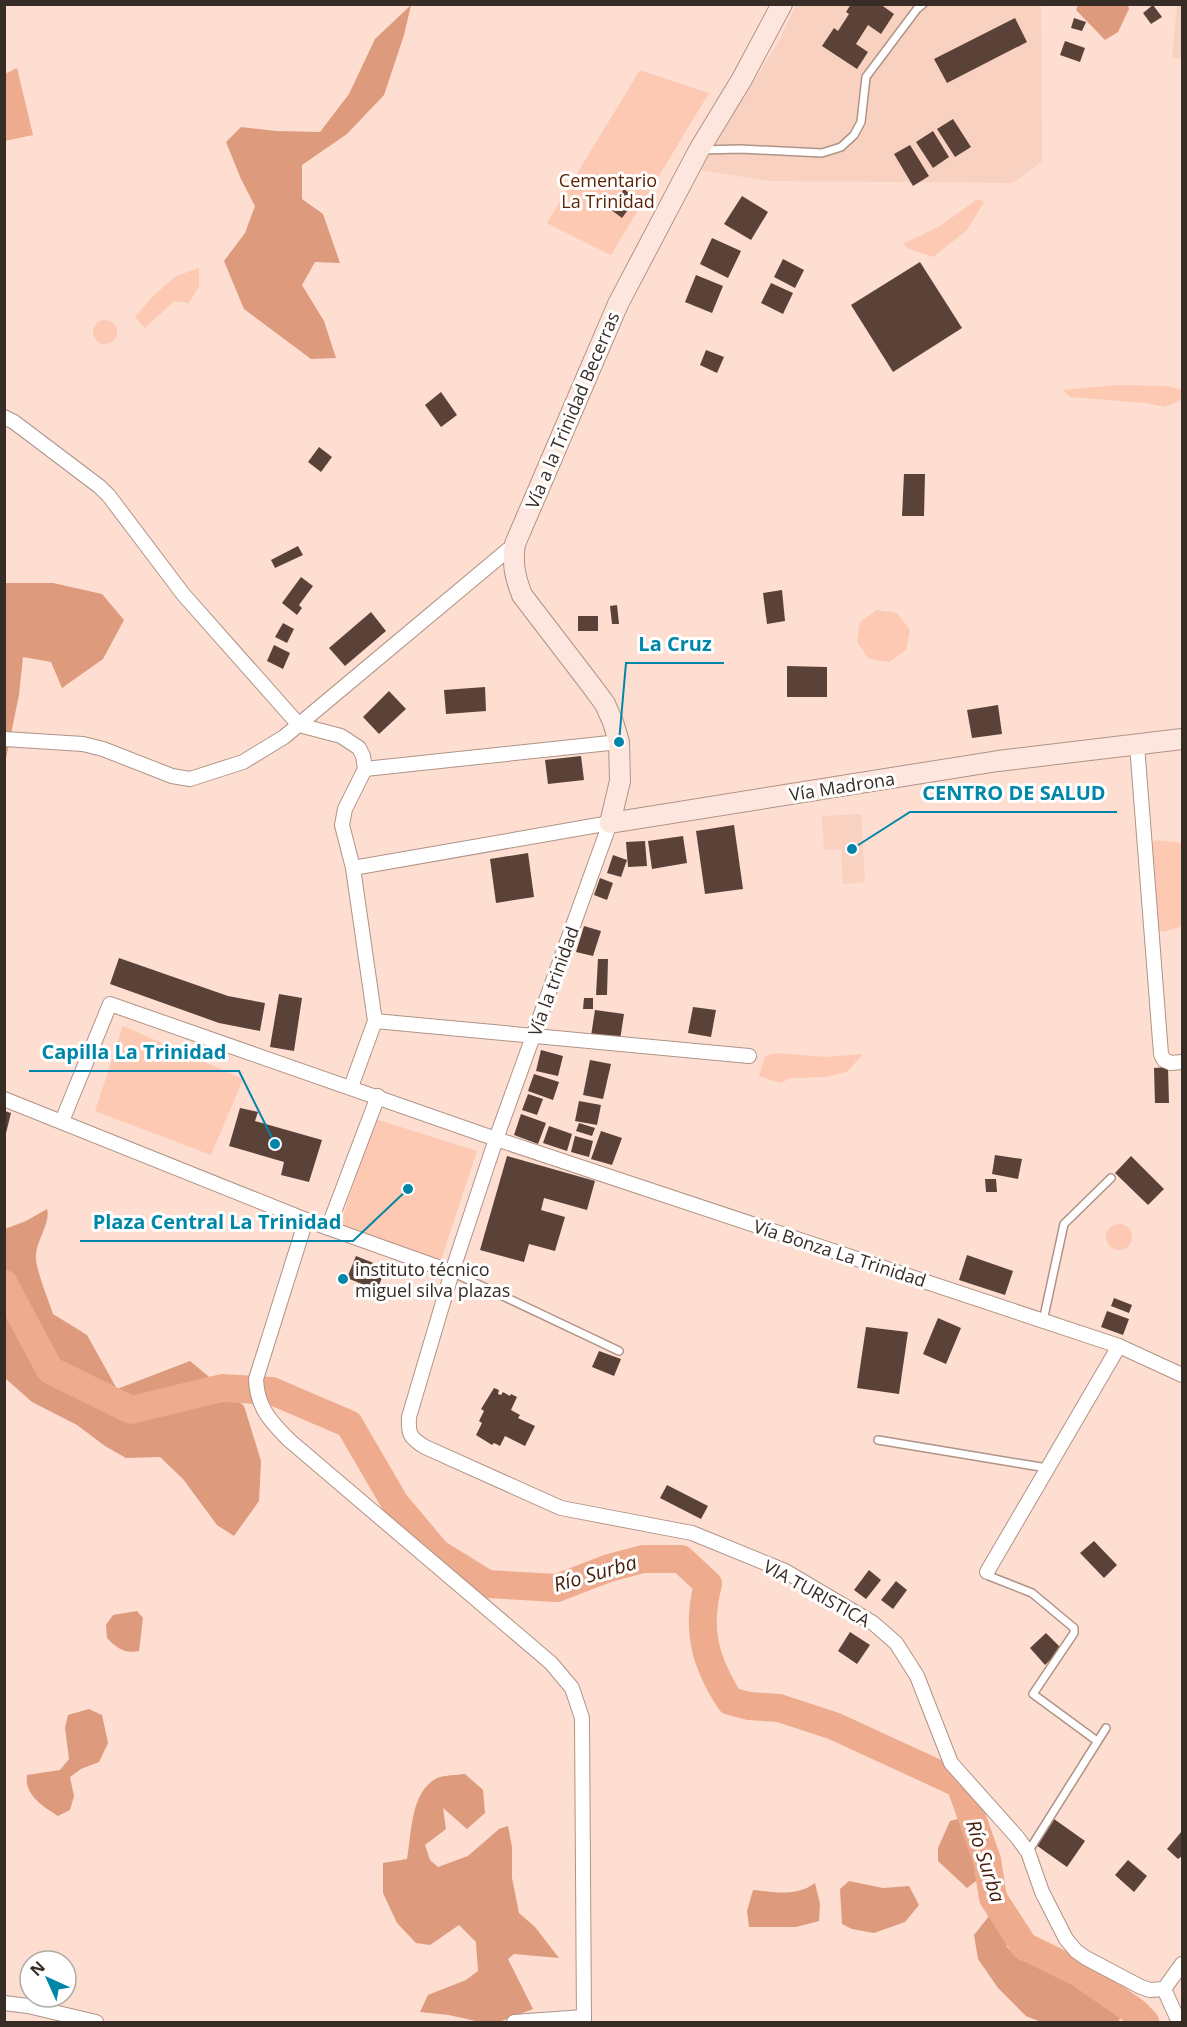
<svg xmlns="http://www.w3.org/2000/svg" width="1187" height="2027" font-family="'Open Sans',sans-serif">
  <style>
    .built { fill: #f8d1c1 }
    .green { fill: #fdc9b2 }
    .forest { fill: #dd9a7d }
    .water { fill: #efab8e }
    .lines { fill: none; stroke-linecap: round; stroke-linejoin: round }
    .river { stroke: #efab8e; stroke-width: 28 }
    .building { fill: #5b4238 }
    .lane-casing { stroke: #b09387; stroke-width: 10 }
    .street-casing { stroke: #b09387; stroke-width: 16 }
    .secondary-casing { stroke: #b09387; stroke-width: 22 }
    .lane { stroke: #fff; stroke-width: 7 }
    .street { stroke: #fff; stroke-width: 14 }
    .secondary { stroke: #fde6dd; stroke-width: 20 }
    .poi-dot { fill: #0086a8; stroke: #fff; stroke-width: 2 }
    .labels { text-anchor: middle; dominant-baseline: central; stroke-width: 6; stroke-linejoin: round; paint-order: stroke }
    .park-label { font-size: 18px; fill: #5e2303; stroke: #fff }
    .street-label { font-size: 18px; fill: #382c27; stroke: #fff }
    .poi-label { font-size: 18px; fill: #382c27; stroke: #fff; text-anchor: start }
    .water-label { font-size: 20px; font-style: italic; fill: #481d09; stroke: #fff }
    .leader { fill: none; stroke: #0086a8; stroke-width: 2 }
    .callout-dot { fill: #0086a8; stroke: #fff; stroke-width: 2 }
    .callout-label { font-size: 20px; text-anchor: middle; font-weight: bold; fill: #0086a8; stroke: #fff; stroke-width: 6; stroke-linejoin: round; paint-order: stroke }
  </style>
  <rect width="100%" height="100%" fill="#fdded1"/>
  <g class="built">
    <polygon points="796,5 1041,5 1042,161 1013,183 770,181 698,170 779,41"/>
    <polygon points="1177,5 1182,5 1182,59 1172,58"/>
    <polygon points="861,814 865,882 843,884 841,849 824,850 822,816"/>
  </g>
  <g class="green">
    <polygon points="640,70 709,93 611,255 547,223"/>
    <polygon points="978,199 984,202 967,230 933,257 909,249 903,244 940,226"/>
    <polygon points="199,268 199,286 189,303 174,301 145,328 135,317 153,296 176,276"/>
    <circle cx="105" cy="332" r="12"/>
    <polygon points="1117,385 1168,386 1182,390 1182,399 1165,407 1146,403 1070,397 1063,390"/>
    <polygon points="877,610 897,613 910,630 906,650 889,662 869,659 857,642 860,622"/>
    <polygon points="1156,840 1182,843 1182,924 1180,927 1162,932 1149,919 1142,848"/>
    <polygon points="123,1026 243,1079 211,1155 95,1111"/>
    <polygon points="775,1053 827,1057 863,1054 847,1072 826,1077 791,1078 780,1083 759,1076 765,1057"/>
    <polygon points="375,1119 477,1151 441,1260 339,1228"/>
    <circle cx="1119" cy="1237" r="13"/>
  </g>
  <g class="forest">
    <polygon points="411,5 404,35 384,95 347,134 302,165 302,199 323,214 340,263 315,262 302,285 324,321 336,358 311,359 244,309 224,261 245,233 255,206 241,179 226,142 241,127 276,131 320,132 349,94 375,39"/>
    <polygon points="1078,5 1128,5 1129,9 1118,32 1105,40 1076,10"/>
    <polygon points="5,583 53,583 102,594 124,620 103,659 62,688 51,662 23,657 19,695 5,763"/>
    <path d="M47 1209C51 1222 37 1240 36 1254 34 1266 49 1301 53 1314L87 1335 117 1389 190 1361 244 1406 261 1461 259 1501 234 1536 217 1525 183 1479 160 1457 126 1458 105 1446 77 1425 32 1402 5 1378V1229L26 1221Z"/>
    <path d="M137 1611 143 1618 139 1651C124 1654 117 1648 107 1638L106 1625 113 1615Z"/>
    <path d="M89 1709 102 1715 108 1743 99 1762 81 1769 70 1777 74 1796 70 1810 58 1816C43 1806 24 1795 27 1775L60 1770 69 1759 65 1728 68 1715Z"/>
    <path d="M465 1774 483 1790 485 1813 467 1829 443 1808 446 1829 425 1845 430 1860 438 1867 468 1856 499 1829 508 1826 512 1847V1878L519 1913 535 1927 559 1958 514 1954 508 1959 533 2009 499 2022H480L449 2015 420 2012 428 1995 466 1980 478 1971 476 1942 459 1925 430 1945 416 1943 397 1923 383 1893V1863L407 1859C412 1833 410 1792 437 1778 445 1775 457 1775 465 1774Z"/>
    <polygon points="962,1818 989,1871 967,1888 938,1861 938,1848 950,1821"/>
    <polygon points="849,1881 883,1888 909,1886 919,1905 905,1922 874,1933 852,1929 842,1924 840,1889"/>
    <path d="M815 1883 820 1904 819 1921 796 1927H749L747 1911 753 1890C775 1892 796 1897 815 1883Z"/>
    <path d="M997 1906 1003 1920 1007 1947 1020 1960C1049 1962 1075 1967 1103 1975L1121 2012 1119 2022H1041L1026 2016 998 1988 978 1959 974 1935Z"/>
  </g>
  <polygon class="water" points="17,68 33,135 5,141 5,74"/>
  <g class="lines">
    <path class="river" d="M4 1284 50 1370 131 1410 222 1388 272 1391 349 1424 395 1503 437 1553 487 1584 557 1588 609 1568 643 1559H681L708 1584C696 1630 705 1662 730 1701L749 1706 779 1708 834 1726 960 1784 987 1860 993 1898 1024 1946 1081 1974 1135 2012 1145 2022"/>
  </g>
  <g class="building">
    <polygon points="851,4 880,4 894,14 881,34 868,25 856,44 868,52 857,69 822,46 834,28 838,31 849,14 846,12"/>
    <polygon points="1153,5 1162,17 1151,24 1143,13"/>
    <polygon points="1015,18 1027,42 947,83 934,59"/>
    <polygon points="1074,18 1086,22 1082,31 1071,28"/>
    <polygon points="1065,41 1085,48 1080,62 1060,55"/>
    <polygon points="953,119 971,147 955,157 937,129"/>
    <polygon points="933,131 949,157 933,168 916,142"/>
    <polygon points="910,145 929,176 913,186 894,154"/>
    <polygon points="624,189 636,199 622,218 610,209"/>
    <polygon points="742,196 768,212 751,240 724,224"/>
    <polygon points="712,238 741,251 728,278 700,264"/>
    <polygon points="783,259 804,270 795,288 774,277"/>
    <polygon points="920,262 962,328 893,372 851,305"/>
    <polygon points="696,275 723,286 712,313 685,302"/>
    <polygon points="771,283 793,293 783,314 761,303"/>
    <polygon points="706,350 724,357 717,373 700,365"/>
    <polygon points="441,392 457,415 441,427 425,405"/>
    <polygon points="319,447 332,457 321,472 308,462"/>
    <polygon points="904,474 925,474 924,516 902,516"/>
    <polygon points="298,546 303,555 275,568 271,560"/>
    <polygon points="301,577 313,586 299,605 302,608 297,615 282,603"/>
    <polygon points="782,590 785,621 767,624 763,593"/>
    <polygon points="617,605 619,624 612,624 610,606"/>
    <polygon points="371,612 386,631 345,666 329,648"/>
    <rect x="578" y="616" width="20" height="15"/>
    <polygon points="283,623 294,629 287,643 275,637"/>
    <polygon points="274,645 290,653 283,669 267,661"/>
    <polygon points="787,666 827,667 827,697 787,697"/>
    <polygon points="485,687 486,711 446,714 444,690"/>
    <polygon points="389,691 406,709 379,734 363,717"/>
    <polygon points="998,705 1002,734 972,738 967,710"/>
    <polygon points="581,756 584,780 548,784 545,760"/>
    <polygon points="734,825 743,889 705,894 696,831"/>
    <polygon points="683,836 687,863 652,869 648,841"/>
    <polygon points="645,841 647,866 628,867 626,842"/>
    <polygon points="528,853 534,897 496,903 490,859"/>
    <polygon points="613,855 627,860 621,877 607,873"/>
    <polygon points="600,878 613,883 607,900 594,895"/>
    <polygon points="584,926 601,931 593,956 576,952"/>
    <polygon points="119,958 228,996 265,1003 260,1031 219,1023 110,984"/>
    <polygon points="598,959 608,959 607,995 596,995"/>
    <polygon points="279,994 302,998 294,1051 270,1047"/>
    <polygon points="584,998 593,998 593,1009 583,1009"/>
    <polygon points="693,1007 716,1010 711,1037 688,1033"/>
    <polygon points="595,1010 624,1014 620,1040 591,1036"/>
    <polygon points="541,1050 563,1056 558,1076 536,1071"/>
    <polygon points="590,1060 611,1064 603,1099 583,1095"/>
    <polygon points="1168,1067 1169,1103 1155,1103 1154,1068"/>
    <polygon points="534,1074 559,1082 553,1100 528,1091"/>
    <polygon points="528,1094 543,1099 537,1115 522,1110"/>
    <polygon points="579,1101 601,1105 597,1125 575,1121"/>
    <polygon points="240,1108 258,1112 255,1121 322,1140 309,1182 281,1175 284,1162 229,1146"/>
    <polygon points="5,1111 11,1113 5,1137"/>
    <polygon points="521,1114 546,1123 538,1144 514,1135"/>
    <polygon points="579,1123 595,1128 592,1136 576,1131"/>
    <polygon points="549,1126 572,1134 567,1151 543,1143"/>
    <polygon points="601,1131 622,1138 612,1165 591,1159"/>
    <polygon points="575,1136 593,1141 589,1157 571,1152"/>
    <polygon points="995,1155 1022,1159 1018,1179 992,1174"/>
    <polygon points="507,1156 595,1181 587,1210 544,1198 541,1210 565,1217 555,1251 529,1244 524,1262 480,1250"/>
    <polygon points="1131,1156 1164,1189 1148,1205 1115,1173"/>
    <polygon points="985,1179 996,1179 997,1192 986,1192"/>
    <polygon points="967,1255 1013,1271 1005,1295 959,1280"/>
    <polygon points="356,1256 386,1268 377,1290 347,1278"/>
    <polygon points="1114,1298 1132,1305 1129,1313 1111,1306"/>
    <polygon points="1107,1311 1129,1319 1123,1335 1101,1327"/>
    <polygon points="938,1318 961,1328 946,1364 923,1354"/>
    <polygon points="866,1327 908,1332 899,1394 857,1388"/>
    <polygon points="599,1351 621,1359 614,1376 592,1367"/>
    <polygon points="494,1388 499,1390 498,1394 501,1395 503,1392 510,1396 511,1394 517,1397 511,1410 520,1415 518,1418 535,1426 525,1446 505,1436 500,1446 494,1443 492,1445 476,1435 482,1423 479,1421 484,1411 481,1409"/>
    <polygon points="667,1485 708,1506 701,1519 660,1498"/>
    <polygon points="1094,1541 1117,1565 1104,1578 1080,1553"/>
    <polygon points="869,1570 881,1580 866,1599 854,1590"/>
    <polygon points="896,1581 907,1590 893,1609 881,1600"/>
    <polygon points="850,1632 870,1645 857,1664 838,1651"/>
    <polygon points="1046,1633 1062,1649 1045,1665 1030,1648"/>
    <polygon points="1054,1819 1085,1841 1067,1867 1036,1845"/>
    <polygon points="1182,1831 1182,1856 1178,1859 1167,1849"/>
    <polygon points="1128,1860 1147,1876 1134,1892 1115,1875"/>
  </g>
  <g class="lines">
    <g class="lane-casing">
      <g id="lane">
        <polyline points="702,150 741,149 822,153 841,147 854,135 861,122 866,77 917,9 923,4"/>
        <polyline points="452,1272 619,1351"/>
        <polyline points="1043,1321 1064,1224 1111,1178"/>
        <polyline points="878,1440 1047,1468"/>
        <polyline points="987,1573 989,1576 1032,1593 1074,1628 1074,1633 1033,1694 1097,1741"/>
        <polyline points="1028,1852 1106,1728"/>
      </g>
    </g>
    <g class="street-casing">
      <g id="street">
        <polyline points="4,417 14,422 100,487 109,496 183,594 299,725 341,736 359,748 363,756 365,769 345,809 342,825 353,868 375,1021 351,1087"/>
        <polyline points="4,739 83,744 103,749 172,776 190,779 243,762 284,737 515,544"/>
        <polyline points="1137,745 1161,1054 1164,1060 1171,1063 1182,1062"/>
        <polyline points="365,769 619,742"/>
        <path d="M353 868 610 823 496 1139 452 1272 409 1417C408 1434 410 1438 425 1447L561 1508 692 1533 785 1571 873 1623 896 1643 917 1676 951 1763 1017 1837 1028 1852 1042 1892 1066 1939 1076 1951 1086 1958 1141 1987 1150 1990 1164 1989 1182 1964"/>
        <polyline points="375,1021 749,1056"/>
        <polyline points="4,1099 306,1220 452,1272"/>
        <polyline points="62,1121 110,1004 496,1139 1119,1346 1182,1375"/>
        <path d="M306 1220 256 1379C257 1407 270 1421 289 1440L551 1663 572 1688 582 1718 584 2022"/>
        <polyline points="328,1228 378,1096"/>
        <polyline points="987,1572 1119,1346"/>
        <polyline points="1164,1989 1179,2022"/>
        <polyline points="4,2003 28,2006 96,2022"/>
        <polyline points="514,2022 584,2017"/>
      </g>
    </g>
    <g class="secondary-casing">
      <path id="secondary" d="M782 4 742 79 699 150 618 304 515 544C512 563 515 577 522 595L591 685 605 704 613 722 619 742 620 781 610 823 998 761 1182 739"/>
    </g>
    <use href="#lane" class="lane"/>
    <use href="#street" class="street"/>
    <use href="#secondary" class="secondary"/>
  </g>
  <circle class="poi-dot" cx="343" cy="1279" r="6"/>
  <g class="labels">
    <g class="park-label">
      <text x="608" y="180">Cementario<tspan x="608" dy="21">La Trinidad</tspan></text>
    </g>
    <g class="street-label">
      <text transform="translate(572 410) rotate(-67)">Vía a la Trinidad Becerras</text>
      <text transform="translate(842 786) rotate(-9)">Vía Madrona</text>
      <text transform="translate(553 981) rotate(-70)">Vía la trinidad</text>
      <text transform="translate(840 1253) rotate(18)">Vía Bonza La Trinidad</text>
      <text transform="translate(817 1593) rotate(29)">VIA TURISTICA</text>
    </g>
    <g class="poi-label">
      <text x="355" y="1269">instituto técnico<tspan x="355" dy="21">miguel silva plazas</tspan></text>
    </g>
    <g class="water-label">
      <text transform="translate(595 1573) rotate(-16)">Río Surba</text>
      <text transform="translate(986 1861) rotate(72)">Río Surba</text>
    </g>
  </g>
  <path class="leader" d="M619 742L626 663H724M852 849L910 812H1117M275 1144L239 1071H29M408 1189L353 1241H80"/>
  <g class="callout-dot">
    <circle cx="619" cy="742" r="6"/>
    <circle cx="852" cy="849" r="6"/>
    <circle cx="275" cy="1144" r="6"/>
    <circle cx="408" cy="1189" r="6"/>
  </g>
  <g class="callout-label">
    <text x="675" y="651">La Cruz</text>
    <text x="1014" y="800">CENTRO DE SALUD</text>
    <text x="134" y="1059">Capilla La Trinidad</text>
    <text x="217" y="1229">Plaza Central La Trinidad</text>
  </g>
  <rect width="1187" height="2027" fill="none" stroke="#382c27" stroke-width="12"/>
  <g transform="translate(48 1979) rotate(315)"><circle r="28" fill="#ffffff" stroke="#afaba9" stroke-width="1.5"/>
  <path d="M0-4.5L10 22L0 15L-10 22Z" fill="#0086a8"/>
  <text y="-9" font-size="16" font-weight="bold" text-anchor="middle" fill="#382c27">N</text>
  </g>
</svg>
